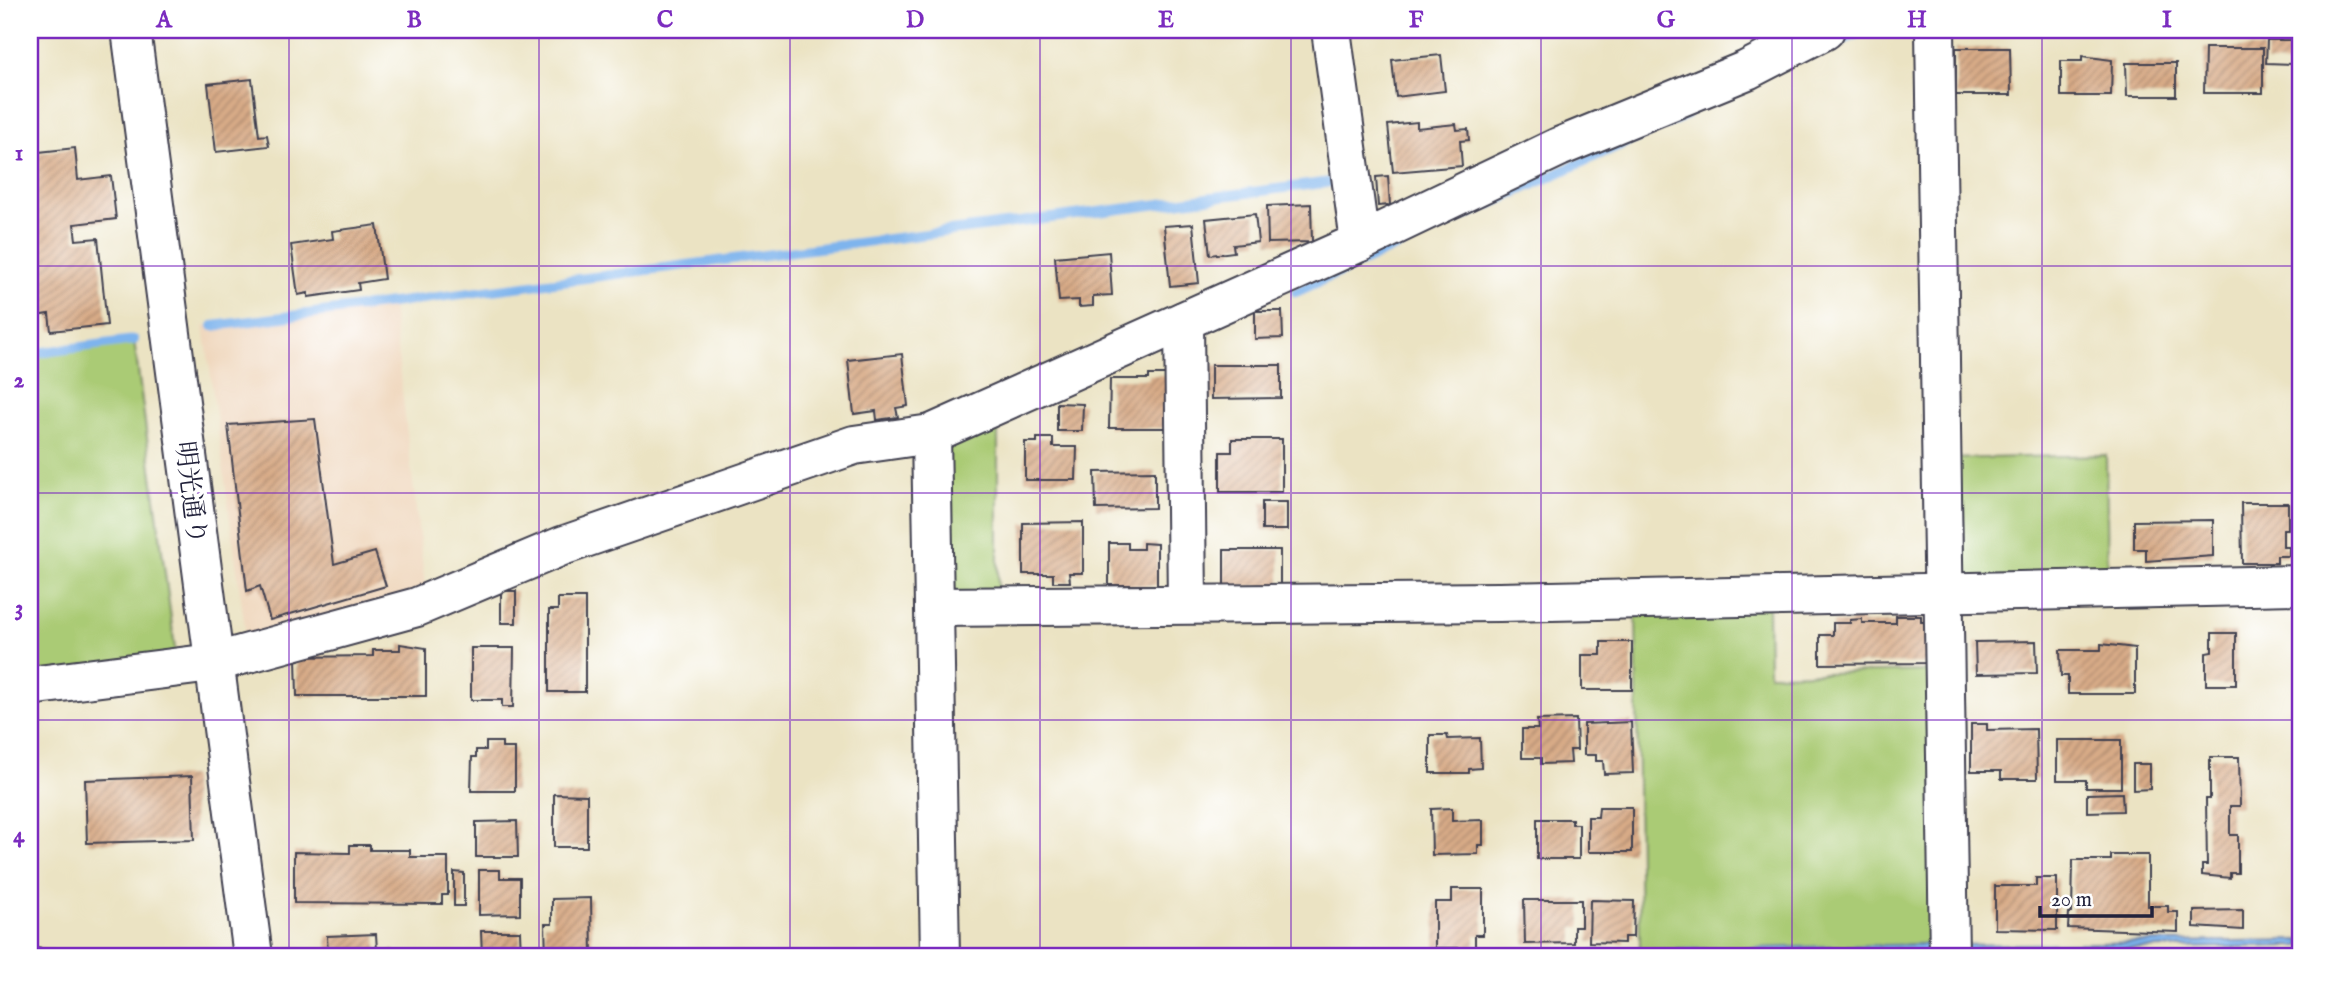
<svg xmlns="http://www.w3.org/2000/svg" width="2331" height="986" font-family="'IM FELL English','Noto Serif JP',serif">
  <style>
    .built { fill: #efd6bb }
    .green { fill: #aacb74; stroke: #667658; stroke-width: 2 }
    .water { fill: url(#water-ripples); stroke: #506b94; stroke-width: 2 }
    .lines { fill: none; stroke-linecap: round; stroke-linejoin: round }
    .stream { stroke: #7eb4ed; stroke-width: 10 }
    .building { fill: url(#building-hatch) }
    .minor-casing { stroke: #403f4f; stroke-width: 42 }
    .minor { stroke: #fff; stroke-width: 38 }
    .grid { fill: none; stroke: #7b2cbf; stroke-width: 2; stroke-opacity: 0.55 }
    .labels { text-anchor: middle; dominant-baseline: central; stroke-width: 7; stroke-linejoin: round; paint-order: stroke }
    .street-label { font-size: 26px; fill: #22223b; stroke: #fff }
    .neatline { fill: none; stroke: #7b2cbf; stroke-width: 2.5 }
    .grid-label { font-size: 23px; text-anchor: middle; font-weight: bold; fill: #7b2cbf }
  </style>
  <defs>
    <pattern id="water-ripples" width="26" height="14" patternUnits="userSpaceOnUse" patternTransform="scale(1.75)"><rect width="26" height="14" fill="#7eb4ed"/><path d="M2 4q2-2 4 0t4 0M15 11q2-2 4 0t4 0" fill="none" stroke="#6792c1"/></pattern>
    <pattern id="building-hatch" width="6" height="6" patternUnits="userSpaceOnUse" patternTransform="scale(1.75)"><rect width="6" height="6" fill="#d8ab87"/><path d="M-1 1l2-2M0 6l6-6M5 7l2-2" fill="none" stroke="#af8b70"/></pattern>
  </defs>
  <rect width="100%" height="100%" fill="#fff"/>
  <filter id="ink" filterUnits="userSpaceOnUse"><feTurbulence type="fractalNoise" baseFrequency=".0143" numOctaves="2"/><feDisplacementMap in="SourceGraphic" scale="14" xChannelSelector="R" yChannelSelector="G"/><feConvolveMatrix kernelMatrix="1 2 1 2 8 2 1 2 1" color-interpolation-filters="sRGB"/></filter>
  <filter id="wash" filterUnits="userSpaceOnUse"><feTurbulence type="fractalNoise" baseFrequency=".00686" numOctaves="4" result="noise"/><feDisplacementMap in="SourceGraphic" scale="28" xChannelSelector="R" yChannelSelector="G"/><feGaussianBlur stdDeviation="1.57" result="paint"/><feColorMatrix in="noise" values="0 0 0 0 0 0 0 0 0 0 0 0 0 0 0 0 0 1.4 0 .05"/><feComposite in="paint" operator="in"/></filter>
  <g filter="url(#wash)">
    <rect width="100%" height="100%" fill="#ebe3c3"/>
    <polygon class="built" points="392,305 426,595 247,643 204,326"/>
    <g class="green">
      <polygon points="134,340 176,656 30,677 30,354"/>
      <polygon points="998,420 998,595 950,595 943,437"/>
      <polygon points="2106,455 2108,575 1951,579 1948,459"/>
      <polygon points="1768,606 1769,674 1933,671 1935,944 1640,952 1636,610"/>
    </g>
    <g class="water">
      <polygon points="2301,940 2301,946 1961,951 1960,945"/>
      <polygon points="1935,944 1935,953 1372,956"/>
    </g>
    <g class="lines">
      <g class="stream">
        <polyline points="1827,48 1865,30"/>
        <polyline points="1296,292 1686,115"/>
        <polyline points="213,326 1331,182"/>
        <polyline points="30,354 134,340"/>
      </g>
    </g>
    <g id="blocks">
      <g class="building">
        <polygon points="2267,40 2293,40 2293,64 2266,63"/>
        <polygon points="1956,48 2010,48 2011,95 1956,95"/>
        <polygon points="2205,48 2263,48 2263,93 2204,93"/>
        <polygon points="1441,55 1445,91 1396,97 1392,60"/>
        <polygon points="2082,56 2112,60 2111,96 2061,96 2061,61 2082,61"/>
        <polygon points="2126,63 2176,63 2176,96 2127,96"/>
        <polygon points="252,79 259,136 267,135 269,146 216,152 208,84"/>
        <polygon points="1417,122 1417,128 1456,124 1457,130 1468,129 1469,140 1460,141 1462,166 1393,172 1388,125"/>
        <polygon points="75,148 78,180 111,176 116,219 74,224 76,240 98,238 107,325 51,331 49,314 34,316 30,277 30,153"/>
        <polygon points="1388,176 1390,205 1378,206 1376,177"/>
        <polygon points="1311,204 1312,242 1268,243 1267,206"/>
        <polygon points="1255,214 1258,242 1233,245 1234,252 1210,255 1206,219"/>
        <polygon points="1193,224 1199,283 1170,286 1164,226"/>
        <polygon points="377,225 384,279 358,283 359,290 308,297 308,293 298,295 291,245 333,239 332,231"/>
        <polygon points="1109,252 1112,295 1093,296 1093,306 1079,307 1079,300 1059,301 1055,257"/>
        <polygon points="1255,311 1282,311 1283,338 1255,339"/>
        <polygon points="902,354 908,406 896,408 898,417 877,420 876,411 854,414 848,360"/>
        <polygon points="1211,365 1281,365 1281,398 1211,399"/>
        <polygon points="1149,375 1169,375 1168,428 1109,428 1110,379 1149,379"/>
        <polygon points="1057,403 1083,404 1082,431 1057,431"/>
        <polygon points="315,419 334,564 375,552 386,586 270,620 260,586 247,591 228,425"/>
        <polygon points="1037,438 1053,438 1053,447 1077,447 1076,480 1025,480 1025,442 1037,442"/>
        <polygon points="1232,439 1282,439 1282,492 1220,492 1220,452 1232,452"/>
        <polygon points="1155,471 1155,508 1096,509 1095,472"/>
        <rect x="1262" y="502" width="25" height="28"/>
        <polygon points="2241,503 2288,503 2288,529 2283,529 2283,547 2289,547 2289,556 2277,556 2277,563 2242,563"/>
        <rect x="2292" y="515" width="9" height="49"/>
        <polygon points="2213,520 2213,556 2146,561 2146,549 2134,549 2134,521"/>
        <polygon points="1083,522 1083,573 1069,573 1070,582 1053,582 1053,574 1023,574 1023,523"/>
        <polygon points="1109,543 1128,543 1128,549 1143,549 1143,543 1157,544 1157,585 1109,585"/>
        <rect x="1224" y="550" width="56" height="36"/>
        <rect x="501" y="591" width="15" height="32"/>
        <polygon points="558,598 585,598 585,692 549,692 549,610 558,610"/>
        <polygon points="1896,616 1921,616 1921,622 1927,622 1927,663 1820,664 1820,635 1833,635 1833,623 1850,623 1850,620 1862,619 1862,623 1896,623"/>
        <polygon points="2212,633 2236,633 2236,685 2206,685 2206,653 2212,652"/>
        <polygon points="2036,641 2037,673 1976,674 1975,642"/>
        <polygon points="1601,642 1632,642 1632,690 1582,690 1582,655 1601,655"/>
        <polygon points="400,644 426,648 426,696 297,696 296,657 373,656 373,650 400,650"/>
        <polygon points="2101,644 2135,648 2135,694 2068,694 2068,676 2061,676 2060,650 2101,650"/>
        <polygon points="471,648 514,648 513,707 502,707 502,700 471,700"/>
        <polygon points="1576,719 1577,750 1570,750 1571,763 1541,764 1541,758 1522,758 1522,729 1538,729 1537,720"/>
        <polygon points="1631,722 1633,773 1604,774 1603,761 1596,761 1596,755 1584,755 1584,724"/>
        <polygon points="1971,724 1987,724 1987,730 2036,729 2037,779 2001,779 2001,771 1971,771"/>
        <polygon points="1430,735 1447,735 1448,739 1480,738 1481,768 1469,769 1469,773 1430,773"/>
        <polygon points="2057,740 2121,740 2121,788 2086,788 2086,780 2057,780"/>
        <polygon points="486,742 502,742 502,748 515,748 515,791 471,791 472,757 476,757 476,750 486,750"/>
        <polygon points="2210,757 2239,757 2240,806 2230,806 2230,835 2238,835 2238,873 2230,873 2230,878 2202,875 2202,865 2207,865 2206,799 2210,799"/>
        <polygon points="2133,764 2150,764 2150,789 2133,790"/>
        <polygon points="192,776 194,840 87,843 85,780"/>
        <polygon points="2122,793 2123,811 2087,812 2087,794"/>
        <polygon points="554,794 587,795 587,847 554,847"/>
        <polygon points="1599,807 1632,807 1632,852 1588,852 1588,817 1598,817"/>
        <polygon points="1452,808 1452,821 1483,820 1483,845 1478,845 1478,854 1432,855 1431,809"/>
        <polygon points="1537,819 1572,819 1572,824 1579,824 1579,859 1537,859"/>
        <polygon points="517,821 518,857 476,857 476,822"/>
        <polygon points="350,845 370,845 370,850 410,850 410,857 448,857 448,895 442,895 442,904 294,903 294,852 350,853"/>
        <polygon points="2111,855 2148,855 2148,906 2168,906 2168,912 2178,912 2178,932 2068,928 2069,913 2072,913 2073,860 2111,860"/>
        <polygon points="479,870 500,870 500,878 520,878 520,914 479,915"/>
        <polygon points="454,872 464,873 464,906 454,906"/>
        <polygon points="2036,878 2057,878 2057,930 1995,929 1995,886 2036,886"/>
        <polygon points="1452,889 1483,889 1483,935 1475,935 1475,948 1435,948 1435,902 1452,902"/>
        <polygon points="591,898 592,956 546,956 545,924 552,924 552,899"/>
        <polygon points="1524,900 1581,900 1581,927 1574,927 1574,943 1525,944"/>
        <polygon points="1590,900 1634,901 1633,937 1624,937 1624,943 1589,942"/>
        <polygon points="2243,910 2243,930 2194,927 2194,911"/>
        <polygon points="481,931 520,931 521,956 482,956"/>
        <polygon points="376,934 377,951 394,950 394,956 328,956 327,936"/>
        <polygon points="30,947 81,955 81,956 30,956"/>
      </g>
    </g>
  </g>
  <g filter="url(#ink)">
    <use href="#blocks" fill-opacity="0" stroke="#403f4f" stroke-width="2"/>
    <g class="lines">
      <g class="minor-casing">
        <g id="minor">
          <polyline points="131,30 253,956"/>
          <polyline points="1331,30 1360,242"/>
          <polyline points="1935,30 1949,956"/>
          <polyline points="1184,321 1187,604"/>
          <polyline points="931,434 940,956"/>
          <polyline points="934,607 1499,602 2301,585"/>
          <polyline points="30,686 212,663 417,607 562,546 854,445 931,434 1360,242 1559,147 1747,70 1825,30"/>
        </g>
      </g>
      <use href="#minor" class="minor"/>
    </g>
  </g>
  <path class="grid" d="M289 30V956M539 30V956M790 30V956M1040 30V956M1291 30V956M1541 30V956M1792 30V956M2042 30V956M30 266H2301M30 493H2301M30 720H2301"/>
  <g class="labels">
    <g class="street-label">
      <text transform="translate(190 493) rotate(83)">明光通り</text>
    </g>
  </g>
  <rect width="2331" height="986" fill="none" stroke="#fff" stroke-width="77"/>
  <path d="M2040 906v10h112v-10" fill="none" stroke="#22223b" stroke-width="3.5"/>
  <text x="2051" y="906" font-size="21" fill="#22223b" stroke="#ffffff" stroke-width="5" paint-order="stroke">20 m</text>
  <rect x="38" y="38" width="2254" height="910" class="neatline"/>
  <g class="grid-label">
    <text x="164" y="27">A</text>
    <text x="414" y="27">B</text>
    <text x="665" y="27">C</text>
    <text x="915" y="27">D</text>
    <text x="1166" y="27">E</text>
    <text x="1416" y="27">F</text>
    <text x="1666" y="27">G</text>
    <text x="1917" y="27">H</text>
    <text x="2167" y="27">I</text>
    <text x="19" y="160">1</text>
    <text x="19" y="387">2</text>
    <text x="19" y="615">3</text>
    <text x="19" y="842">4</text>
  </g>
</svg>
